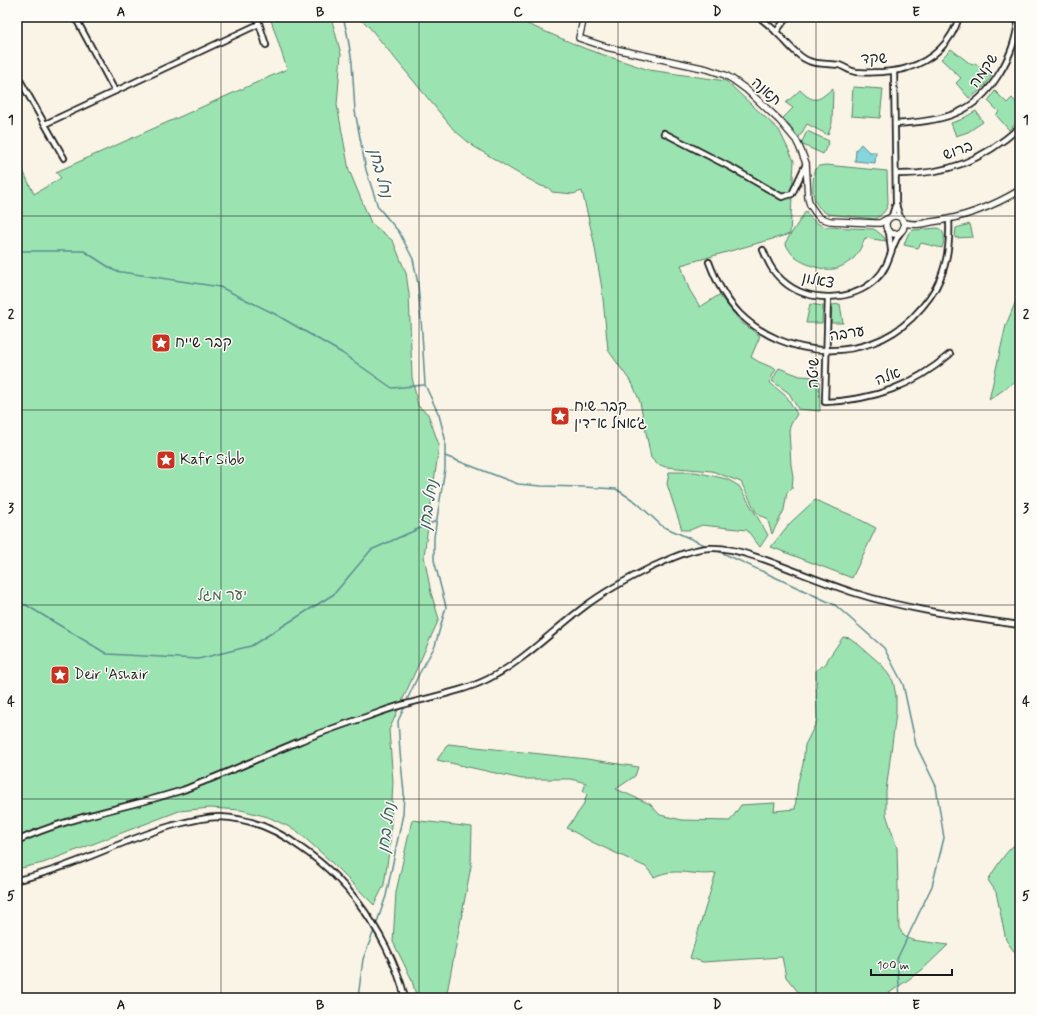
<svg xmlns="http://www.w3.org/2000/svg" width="1037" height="1015" font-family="Mynerve,'Playpen Sans Hebrew',sans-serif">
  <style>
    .green { fill: #9be4b2; stroke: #5c8067 }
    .water { fill: #85d6dc; stroke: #5b8c8f }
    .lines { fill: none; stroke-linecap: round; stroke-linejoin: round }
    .stream { stroke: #5b8c8f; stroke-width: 1.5 }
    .minor-casing { stroke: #1c1c1c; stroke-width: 8 }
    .tertiary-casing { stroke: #1c1c1c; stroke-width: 8 }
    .minor { stroke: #fdfcf7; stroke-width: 4.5 }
    .tertiary { stroke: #fdfcf7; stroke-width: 5.5 }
    .grid { fill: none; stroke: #1c1c1c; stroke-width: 1; stroke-opacity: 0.55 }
    .labels { text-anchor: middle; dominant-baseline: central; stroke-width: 3; stroke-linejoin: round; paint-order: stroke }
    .street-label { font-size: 15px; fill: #1c1c1c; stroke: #fdfcf7 }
    .poi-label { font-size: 15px; fill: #1c1c1c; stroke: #fdfcf7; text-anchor: start }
    .park-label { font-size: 15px; fill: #486250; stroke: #fdfcf7 }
    .water-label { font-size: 16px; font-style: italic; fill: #415d5f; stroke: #fdfcf7 }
    .neatline { fill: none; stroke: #1c1c1c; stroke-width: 1.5 }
    .grid-label { font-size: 13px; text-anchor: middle; font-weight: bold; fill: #1c1c1c }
  </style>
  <rect width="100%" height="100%" fill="#faf4e6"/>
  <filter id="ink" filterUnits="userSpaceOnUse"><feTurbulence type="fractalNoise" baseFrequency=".025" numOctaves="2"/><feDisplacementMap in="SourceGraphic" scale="8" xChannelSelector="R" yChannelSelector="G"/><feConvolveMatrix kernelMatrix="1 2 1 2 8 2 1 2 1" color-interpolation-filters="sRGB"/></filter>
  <g filter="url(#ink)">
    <g class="green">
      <polygon points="270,17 331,17 341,54 337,105 349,170 371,223 393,241 406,273 409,294 412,377 418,406 428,414 439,445 424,556 431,593 439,619 389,730 393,781 390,845 384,885 374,905 327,858 296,830 268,817 241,810 210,808 179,811 43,863 17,869 17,158 34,194 61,178 56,172 287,69"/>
      <polygon points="357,17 525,17 525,23 586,49 649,70 726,81 779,130 794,161 790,234 681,265 689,289 700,307 719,295 741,322 760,336 751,357 759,362 776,369 769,382 787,397 797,414 791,424 789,430 791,465 793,476 792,489 787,492 784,510 772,534 767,518 761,516 756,512 741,482 712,471 666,467 657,464 651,458 640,402 633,385 608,350 602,289 594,242 582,191 573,194 552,192 549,188 541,186 514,171 473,146 454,130 370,28 364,22 357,19"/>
      <path d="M951 49 972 65 975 63 992 75C986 85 980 92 969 98L956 83 961 78 941 59Z"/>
      <polygon points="853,87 883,89 880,118 851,116"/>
      <path d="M833 88 832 123 828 135 807 124 798 139 792 128 783 118 793 108 786 103 800 90C815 105 819 100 833 88Z"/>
      <polygon points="995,91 1007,103 1012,98 1020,107 1020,119 1009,130 996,115 999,112 988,101"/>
      <polygon points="976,111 983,122 968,132 956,136 951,123 960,120"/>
      <polygon points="807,131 829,141 823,154 801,144"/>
      <path d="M826 165 887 171 888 204C886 212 881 215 875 219L828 214C809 204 813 189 814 170L819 166Z"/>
      <path d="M806 211C811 220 817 224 826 227L874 229 883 236 886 241 865 238C862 245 859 253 853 259 848 263 840 268 834 269 823 271 804 264 796 258 791 254 788 248 785 243Z"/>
      <polygon points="970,224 973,237 955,238 956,228"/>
      <path d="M938 228C947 232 944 241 942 248L921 243 918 248 904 245 908 234 913 230Z"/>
      <polygon points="1020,291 1020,378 989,400 1006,325"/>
      <polygon points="810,304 823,306 822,323 806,323"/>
      <polygon points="840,304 843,323 831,323 832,305"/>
      <polygon points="779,368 800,376 819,377 820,411 798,409 789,393 772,381"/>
      <polygon points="669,472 695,472 727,479 739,486 768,535 760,547 747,530 702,525 690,530 682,530 667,484"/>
      <polygon points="815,500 851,515 876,528 852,578 771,547 789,524"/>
      <path d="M843 637 850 638 859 645 882 665 893 681 896 696V713L886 791V814L897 848 899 928 904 936 912 940 948 945 922 970 882 998H803L786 977 782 957 703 962 690 958 716 873C695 877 676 866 654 877L646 867 592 842 567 828 583 806 587 794 583 791 586 783 571 779H522L437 760 448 744 587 759 638 767 635 776 616 789 650 804 660 815 682 820 730 821 741 805 775 803 774 811 795 809 798 782 803 764 805 745 817 721 816 670 826 664 828 659Z"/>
      <polygon points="412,820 472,827 471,866 446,998 417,998 411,978 393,942 396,892"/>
      <path d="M1020 841V960L1006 940 996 892 988 880C995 869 1008 847 1020 841Z"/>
    </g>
    <polygon class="water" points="861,144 869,152 876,152 875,163 855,161 856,150"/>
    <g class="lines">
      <g class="stream">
        <polyline points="343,17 347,33 352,62 355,111 366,170 378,207 399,232 413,259 418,284 422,333 425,385 439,415 445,438 445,469 434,537 434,560 446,607 435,646 419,674 406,702"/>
        <polyline points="17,251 84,251 115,271 220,287 275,314 342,353 392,388 424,385"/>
        <polyline points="445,456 518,484 541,486 583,487 616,489 636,502 662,526 707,546"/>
        <polyline points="714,549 835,605 884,648 903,684 916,745 936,786 944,838 932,886 897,959 900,998"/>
        <polyline points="17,604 26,605 107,654 198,659 251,646 334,594 371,550 436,521"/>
        <polyline points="376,925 386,896 403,814 404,793 400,752 398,721 405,706"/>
        <polyline points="358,995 364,998"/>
        <polyline points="358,998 363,959 375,928"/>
      </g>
      <g class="minor-casing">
        <g id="minor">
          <polyline points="75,17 115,91"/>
          <polyline points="257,17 266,45"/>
          <path d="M759 17C765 22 772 27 777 33 786 41 797 57 809 61 818 65 829 63 839 65 845 67 849 71 856 72 865 73 874 72 883 72 891 71 899 71 907 68 932 61 952 42 959 17"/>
          <polyline points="776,32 787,17"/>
          <polyline points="894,71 896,202 897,208 900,217"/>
          <polyline points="17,75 64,158"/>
          <polyline points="45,124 259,24"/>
          <path d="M895 124C941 121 974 116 999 74 1011 55 1016 39 1019 17"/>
          <polyline points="664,133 732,168 782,197 792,194 806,164"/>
          <path d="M896 174C946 175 982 161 1020 127"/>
          <polyline points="892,216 895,206"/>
          <polyline points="889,232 891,250"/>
          <path d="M763 250C768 262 773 273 783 281 807 303 853 302 876 279 886 270 889 258 893 247 895 242 897 237 900 233"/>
          <path d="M709 262C716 281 725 299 740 314 786 359 865 364 912 318 924 306 934 294 940 279 948 260 950 239 949 219"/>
          <path d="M828 297 825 402C874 400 913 386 950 354"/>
          <path d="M17 841C69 816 128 808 183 790 191 787 200 783 208 780 238 768 268 754 298 742 321 732 345 724 369 716 381 712 393 707 406 704 434 696 462 692 488 679 524 661 552 631 584 607 605 591 629 578 654 566 672 558 690 549 710 548 729 547 746 554 763 559 794 570 824 583 855 593 908 610 965 617 1020 625"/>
          <path d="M17 880C70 869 119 841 171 826 186 822 204 817 219 817 248 818 276 829 300 847 313 856 326 866 337 878 344 885 351 893 357 901 378 928 397 964 405 998"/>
        </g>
      </g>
      <g class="tertiary-casing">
        <g id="tertiary">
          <polyline points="584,17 579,38 606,47 707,69 725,75 732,79 747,90 779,120 796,140 799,146 806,163 808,198 810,205 817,215 820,218 830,221 875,223 880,223 887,219"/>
          <circle cx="895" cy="225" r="9"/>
          <path d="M903 222C912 226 922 224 931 222 963 218 992 207 1020 190"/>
        </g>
      </g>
      <use href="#minor" class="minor"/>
      <use href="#tertiary" class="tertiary"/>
    </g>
  </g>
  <path class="grid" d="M221 17V998M419 17V998M618 17V998M816 17V998M17 216H1020M17 410H1020M17 605H1020M17 799H1020"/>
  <defs>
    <g id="sight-square" transform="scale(1)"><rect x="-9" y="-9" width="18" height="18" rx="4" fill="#c8321e" stroke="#fdfcf7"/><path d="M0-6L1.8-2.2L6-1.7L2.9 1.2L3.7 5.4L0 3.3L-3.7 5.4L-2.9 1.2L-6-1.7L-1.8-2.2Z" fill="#fff"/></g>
  </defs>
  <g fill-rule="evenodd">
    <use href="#sight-square" x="161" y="343"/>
    <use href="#sight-square" x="560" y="416"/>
    <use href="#sight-square" x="166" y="460"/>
    <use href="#sight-square" x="60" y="675"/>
  </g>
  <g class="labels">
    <g class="street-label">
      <text transform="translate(874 59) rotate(-1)">שקד</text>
      <text transform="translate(984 71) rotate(-55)">שקמה</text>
      <text transform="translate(766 92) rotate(42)">תאנה</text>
      <text transform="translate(958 151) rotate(-20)">ברוש</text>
      <text transform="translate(818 281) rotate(11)">צאלון</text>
      <text transform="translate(847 334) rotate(-9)">ערבה</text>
      <text transform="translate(814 373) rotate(-88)">שיטה</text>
      <text transform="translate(888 377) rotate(-20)">אלה</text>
    </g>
    <g class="poi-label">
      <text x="175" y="343">קבר שייח</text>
      <text x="574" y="407">קבר שיח<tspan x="574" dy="17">ג׳אמל א־דין</tspan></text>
      <text x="180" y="460">Kafr Sibb</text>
      <text x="74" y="675">Deir 'Ashair</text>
    </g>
    <g class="park-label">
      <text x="222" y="596">יער מגל</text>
    </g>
    <g class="water-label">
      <text transform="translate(380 173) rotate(75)">נחל בחן</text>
      <text transform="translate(429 505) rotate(-81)">נחל בחן</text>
      <text transform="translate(387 828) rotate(-82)">נחל בחן</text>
    </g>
  </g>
  <rect width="1037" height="1015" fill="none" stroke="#fdfcf7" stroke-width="44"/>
  <path d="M871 969v6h81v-6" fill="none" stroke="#1c1c1c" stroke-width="2"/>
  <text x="877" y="969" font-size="12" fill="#1c1c1c" stroke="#fdfcf7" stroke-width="3" paint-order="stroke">100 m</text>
  <rect x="22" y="22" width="993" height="971" class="neatline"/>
  <g class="grid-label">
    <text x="121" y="16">A</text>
    <text x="320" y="16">B</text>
    <text x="518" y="16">C</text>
    <text x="717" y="16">D</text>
    <text x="916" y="16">E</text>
    <text x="11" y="124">1</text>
    <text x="1026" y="124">1</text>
    <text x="11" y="318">2</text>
    <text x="1026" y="318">2</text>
    <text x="11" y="512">3</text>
    <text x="1026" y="512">3</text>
    <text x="11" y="706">4</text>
    <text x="1026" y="706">4</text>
    <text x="11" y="900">5</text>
    <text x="1026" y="900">5</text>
    <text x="121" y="1009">A</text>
    <text x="320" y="1009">B</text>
    <text x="518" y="1009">C</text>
    <text x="717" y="1009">D</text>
    <text x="916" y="1009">E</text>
  </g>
</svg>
